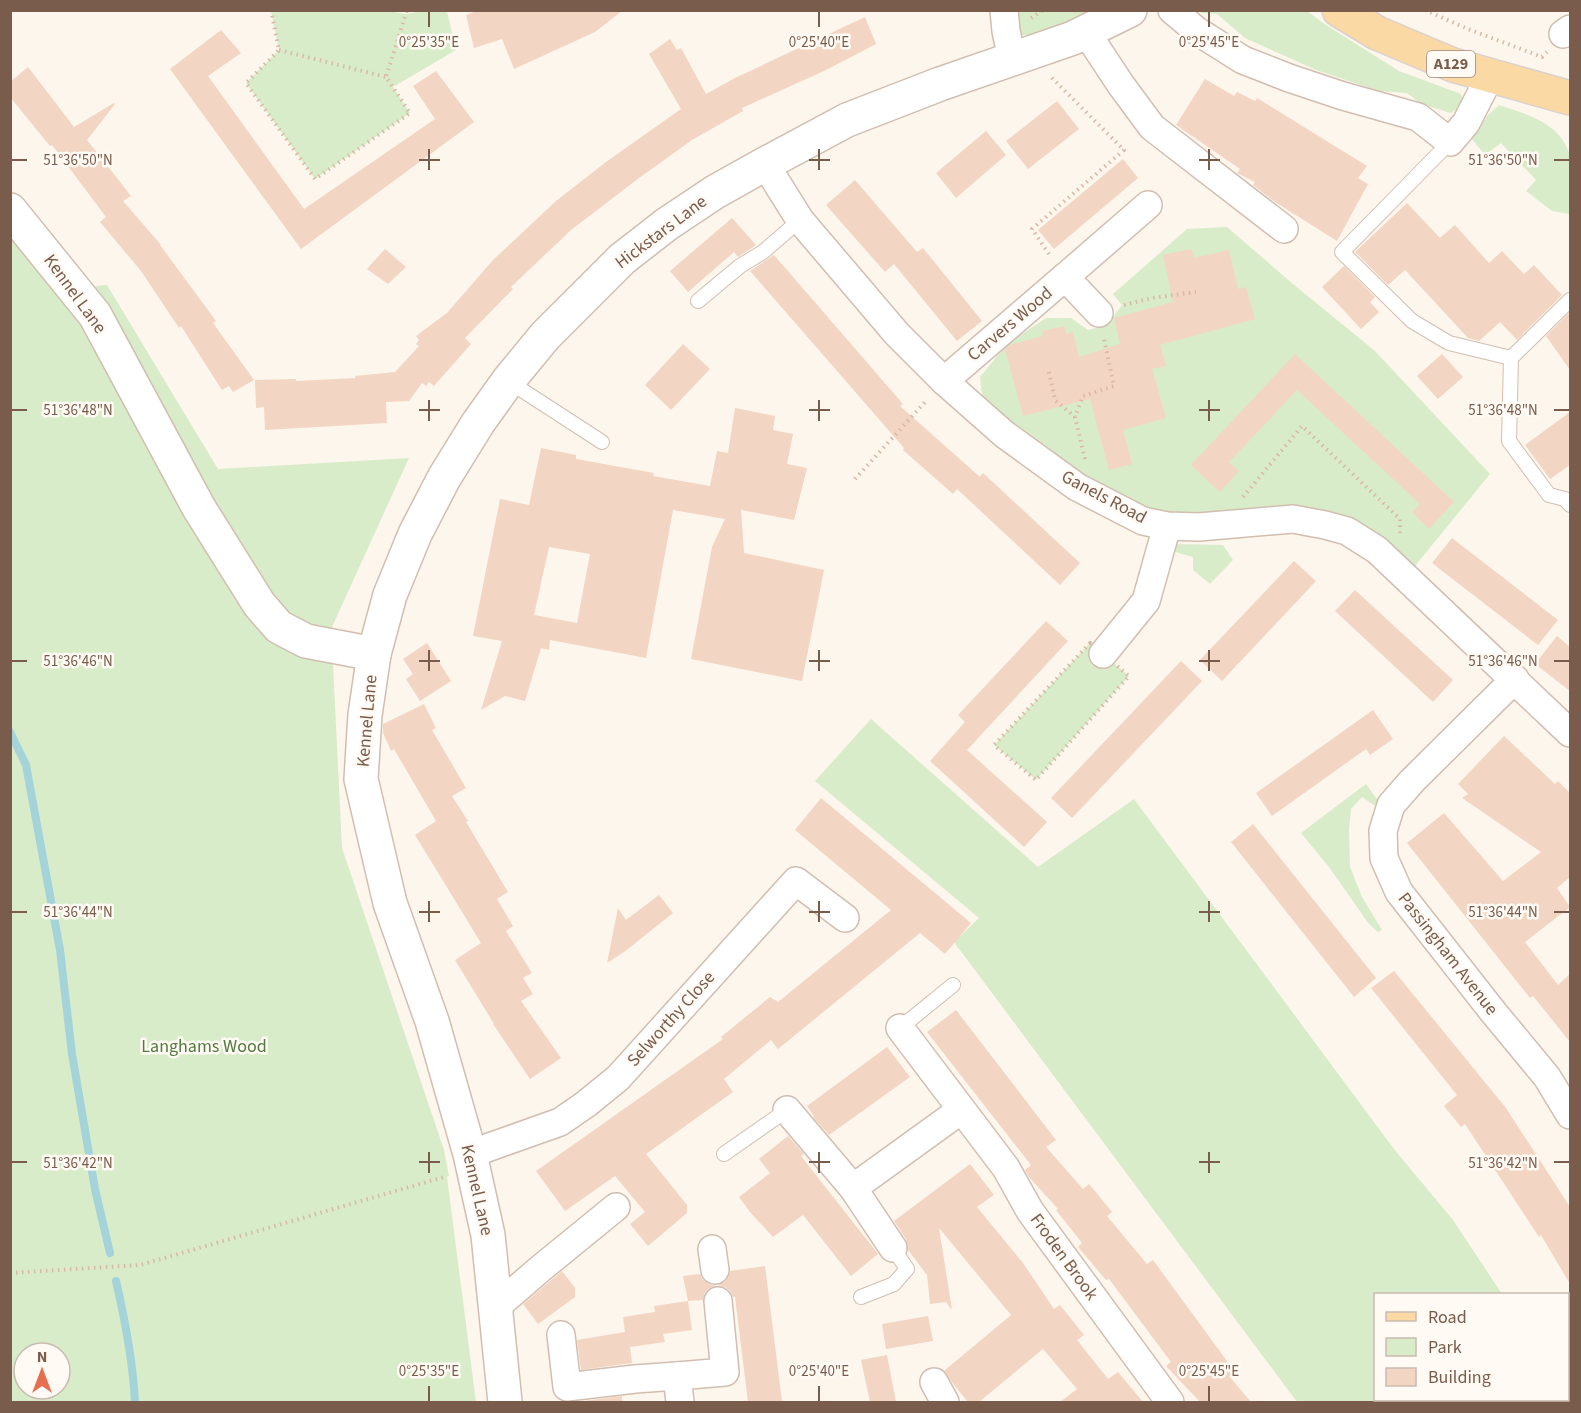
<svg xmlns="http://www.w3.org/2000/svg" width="1581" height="1413" font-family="'Source Sans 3',sans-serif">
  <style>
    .green { fill: #d8ecc9; fill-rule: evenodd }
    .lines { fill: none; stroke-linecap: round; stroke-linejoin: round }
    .stream { stroke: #a5d3da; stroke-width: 8 }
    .building { fill: #f3d5c3; fill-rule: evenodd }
    .service-casing { stroke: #d1beb0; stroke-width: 16 }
    .minor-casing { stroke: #d1beb0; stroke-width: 30 }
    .tertiary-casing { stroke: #d1beb0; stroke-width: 36 }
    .primary-casing { stroke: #dad1cd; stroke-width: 36 }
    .path { stroke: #d9b8a5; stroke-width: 4; stroke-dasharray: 1.5 4.5; stroke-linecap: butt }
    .service { stroke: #fff; stroke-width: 14 }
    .minor { stroke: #fff; stroke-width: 27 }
    .tertiary { stroke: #fff; stroke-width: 33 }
    .primary { stroke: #fbd9a5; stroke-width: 33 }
    .ticks { fill: none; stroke: #7a5c4d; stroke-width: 2 }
    .labels { text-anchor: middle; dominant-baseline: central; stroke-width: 5; stroke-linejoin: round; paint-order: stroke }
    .shield { fill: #fffaf3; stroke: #a28b7f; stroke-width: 1.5 }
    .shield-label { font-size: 16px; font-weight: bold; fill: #7a5c4d }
    .street-label { font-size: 18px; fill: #7a5c4d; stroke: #fffaf3 }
    .park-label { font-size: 18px; fill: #537a41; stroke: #fffaf3 }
    .ticks-label { font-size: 15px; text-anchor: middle; fill: #7a5c4d; stroke: #fffaf3; stroke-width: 5; stroke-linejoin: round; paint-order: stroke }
  </style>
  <rect width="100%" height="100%" fill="#fdf6ec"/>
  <g class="green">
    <polygon points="382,10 406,14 422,11 447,11 456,50 393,87 410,113 315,179 246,83 279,50 271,11"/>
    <path d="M1004 11H1098C1074 23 1045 36 1018 35Z"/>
    <polygon points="1200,11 1307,11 1326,25 1399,71 1461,94 1464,104 1451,113 1421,104 1407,93 1379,91 1316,70 1245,38 1217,14 1201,13"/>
    <path d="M1499 105C1526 114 1560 123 1569 153 1571 162 1570 172 1570 181 1570 192 1571 203 1569 214L1552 211 1526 191 1536 180 1501 143 1485 155 1471 138 1488 115Z"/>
    <path d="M10 210 73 288 107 285 218 469 409 458 332 627V645L342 848 444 1150 449 1176 447 1177 476 1402H11ZM24 1353H60V1389H24Z"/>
    <polygon points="1227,227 1293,284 1375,351 1490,474 1415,566 1348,520 1188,520 1117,498 1038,447 983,403 980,377 1007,344 1046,318 1071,318 1088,330 1107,325 1122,305 1113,294 1187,229"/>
    <polygon points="1173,544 1223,545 1233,560 1210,584 1193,570 1193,557 1172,551"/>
    <polygon points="1090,643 1129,676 1036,780 994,745"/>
    <polygon points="871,719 1038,867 1134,799 1394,1149 1453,1220 1502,1294 1376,1294 1376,1400 1568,1400 1568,1396 1570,1402 1297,1402 954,942 979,918 815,781"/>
    <polygon points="1366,784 1379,802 1374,805 1362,797 1351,809 1349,830 1350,867 1362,897 1382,930 1378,932 1369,924 1329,867 1301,833"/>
  </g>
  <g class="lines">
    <g class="stream">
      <polyline points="10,732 26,765 60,950 72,1054 95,1189 110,1253"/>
      <path d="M116 1281C125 1320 133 1362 135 1402"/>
    </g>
  </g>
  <g class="building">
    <polygon points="479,10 623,10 595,32 514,69 502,39 474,48 466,15"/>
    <polygon points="865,17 876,44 824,71 742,108 743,111 692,140 639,178 571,230 511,287 513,289 465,338 471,344 434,386 429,382 426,386 422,383 409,401 386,402 387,423 265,430 264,407 256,408 255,380 296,379 296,381 355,378 355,376 395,372 419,346 416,344 419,340 416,336 447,313 493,260 556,201 606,162 681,109 649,54 670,39 677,50 681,48 706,94 735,78"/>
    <polygon points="221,30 241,53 208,76 304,209 435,119 413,86 436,71 474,122 301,249 170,69"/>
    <polygon points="28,67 74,127 114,103 115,104 87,140 131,196 123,201 161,245 160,245 216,321 213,323 254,380 233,392 229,386 222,390 181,326 179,328 141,271 100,222 106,217 52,145 50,146 10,97 10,82"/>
    <polygon points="1205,79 1234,96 1237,92 1255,101 1257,98 1367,166 1358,178 1368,184 1337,241 1275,202 1253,185 1255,182 1237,173 1240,169 1176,125"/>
    <polygon points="1057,101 1079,129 1028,169 1006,141"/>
    <polygon points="986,131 1006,155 956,198 936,173"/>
    <polygon points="1123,159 1138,178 1054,249 1038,230"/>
    <polygon points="855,180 917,252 923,248 982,321 957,341 894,264 885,272 826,205"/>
    <polygon points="1407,203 1440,238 1455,225 1489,263 1502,251 1524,274 1534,265 1562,295 1517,340 1500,322 1479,341 1468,338 1405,270 1388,285 1355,252"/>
    <polygon points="732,218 756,245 738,257 734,252 688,292 670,271"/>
    <polygon points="385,249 406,267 388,284 367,269"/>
    <polygon points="1191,249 1194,258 1229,250 1238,289 1246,287 1255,319 1160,345 1166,366 1152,369 1166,418 1123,430 1132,464 1109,470 1090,399 1023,416 1005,349 1010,345 1043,336 1042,331 1064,326 1066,334 1073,332 1079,357 1120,344 1114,318 1173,302 1163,255"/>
    <polygon points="774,255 903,404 900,406 980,477 983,473 1080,563 1060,585 957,489 953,494 903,450 904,448 750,271"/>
    <polygon points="1344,266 1375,297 1370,302 1379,312 1361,329 1322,287"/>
    <polygon points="1570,312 1570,370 1546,336"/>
    <polygon points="683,344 710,369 671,410 645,385"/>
    <polygon points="1295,354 1454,502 1429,529 1412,512 1420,504 1297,390 1229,462 1239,471 1220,492 1191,465"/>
    <polygon points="1442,354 1463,377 1438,399 1417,376"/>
    <path d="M735 408 775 416 773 430 793 434 787 464 807 468 794 520 741 510 744 553 824 570 802 681 691 659 712 547 725 519 673 510 646 658 550 640 549 650 541 648 525 701 505 696 481 710 502 641 473 636 500 499 529 505 541 448 576 455V459L654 473 653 476 710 486 717 451 728 453ZM549 547 590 554 577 623 534 615Z"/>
    <polygon points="1570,412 1570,465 1550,479 1525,445"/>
    <polygon points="1452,538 1558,620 1538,645 1432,563"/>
    <polygon points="1294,561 1316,581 1222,681 1200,660"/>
    <polygon points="1355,590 1453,680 1433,702 1335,611"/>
    <polygon points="1046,621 1068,641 967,750 1047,822 1024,847 930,761 965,722 958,715"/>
    <polygon points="1557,636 1570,647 1570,691 1535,664"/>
    <polygon points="427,643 451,681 420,701 406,679 413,674 403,659"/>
    <polygon points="1181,661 1202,681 1072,818 1051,798"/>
    <polygon points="424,704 436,728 432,730 466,788 452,796 468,821 466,822 508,892 497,899 513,926 506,931 532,973 523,978 533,994 521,1001 561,1058 530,1079 493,1024 494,1024 455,960 481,943 415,835 436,821 394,749 391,751 383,733 383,724"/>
    <polygon points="1373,710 1393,739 1370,755 1366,749 1272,816 1256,793"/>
    <polygon points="1504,736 1555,784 1558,781 1570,793 1570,877 1557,888 1570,907 1525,942 1558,985 1570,974 1570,1042 1533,996 1530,998 1407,843 1444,813 1503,881 1541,852 1462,798 1468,794 1458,784"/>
    <polygon points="821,798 971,923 945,954 920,933 778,1049 771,1040 724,1079 733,1092 646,1154 687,1205 687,1213 648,1246 630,1224 645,1212 615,1176 565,1211 536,1171 723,1039 721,1037 770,997 778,1002 891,910 795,830"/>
    <polygon points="1253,824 1376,978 1354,997 1231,842"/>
    <polygon points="659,895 673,913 624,952 607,963 618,908 626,920"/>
    <polygon points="1394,971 1506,1108 1570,1207 1570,1284 1541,1235 1539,1237 1465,1124 1461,1127 1444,1106 1457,1095 1371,988"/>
    <polygon points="956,1010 1056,1140 1046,1147 1083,1189 1089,1184 1112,1212 1107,1216 1147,1264 1153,1260 1235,1372 1229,1376 1251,1402 1200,1402 1166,1366 1171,1362 1109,1279 1106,1280 1078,1247 1082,1243 1056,1210 1058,1209 1029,1177 1025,1170 1031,1165 927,1032"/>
    <polygon points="887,1047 910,1077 829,1135 813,1117 814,1116 807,1106"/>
    <polygon points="788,1136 804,1154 801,1156 878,1254 851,1276 803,1215 773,1237 750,1212 739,1197 770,1173 759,1159"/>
    <polygon points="970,1164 994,1195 977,1207 1023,1263 1054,1309 1060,1305 1084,1335 1077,1340 1108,1379 1118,1372 1143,1402 1060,1402 1077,1389 1043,1349 979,1402 968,1402 954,1385 944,1371 1011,1315 939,1228 952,1310 946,1302 930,1304 927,1275 908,1250 906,1239 894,1221"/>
    <polygon points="765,1266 782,1402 748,1402 735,1297 733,1297 730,1291 725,1287 718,1285 725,1282 729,1276 730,1271"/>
    <polygon points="562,1271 575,1288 575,1297 538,1324 523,1304"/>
    <polygon points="700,1274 703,1280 709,1284 716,1286 708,1289 704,1294 703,1300 688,1301 683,1276"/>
    <polygon points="688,1301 692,1330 663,1334 665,1342 630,1347 632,1363 581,1370 577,1340 625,1332 623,1317 655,1312 654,1306"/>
    <polygon points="928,1316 933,1341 886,1349 882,1324"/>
    <polygon points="887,1355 896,1402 870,1402 861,1360"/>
    <polygon points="622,1396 622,1402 584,1402 584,1401"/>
  </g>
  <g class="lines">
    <g class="service-casing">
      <g id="service">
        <polyline points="1450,142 1342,252 1412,321 1449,343 1511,358 1570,300"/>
        <polyline points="698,301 740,266 763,252 800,220"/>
        <polyline points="1511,358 1509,441 1549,495 1565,499 1570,505"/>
        <polyline points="508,381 602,442"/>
        <polyline points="900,1028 953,985"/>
        <polyline points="724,1154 787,1110"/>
        <polyline points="861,1297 894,1284 907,1269 893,1248"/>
      </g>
    </g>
    <g class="minor-casing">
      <g id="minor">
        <polyline points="1004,10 1006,31 1012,59"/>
        <polyline points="1172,10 1197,31 1243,60 1289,78 1343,96 1418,117 1450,142 1466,123 1490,76"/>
        <polyline points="1086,32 1121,85 1152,127 1284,229"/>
        <polyline points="1563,34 1570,29"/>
        <polyline points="765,164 800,220 897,334 944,381 1004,434 1077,487 1143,521 1167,526 1199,527 1293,519 1325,525 1347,531 1377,550 1570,733"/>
        <polyline points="1065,277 1148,205"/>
        <polyline points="944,381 1065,277 1099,313"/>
        <polyline points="1103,654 1146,601 1167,526"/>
        <polyline points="1515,679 1412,781 1391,805 1383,831 1384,858 1399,892 1494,1013 1547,1077 1570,1115"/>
        <polyline points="900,1028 1006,1168 1030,1211 1170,1402"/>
        <polyline points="787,1110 853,1188 961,1110"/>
        <polyline points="470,1154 560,1122 586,1104 618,1078 796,881 845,918"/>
        <polyline points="853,1188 893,1248"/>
        <polyline points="712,1249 715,1270"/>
        <polyline points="496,1307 540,1269 616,1207"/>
        <polyline points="561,1335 567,1387 635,1379 677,1376"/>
        <polyline points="934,1382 945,1402"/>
        <polyline points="680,1402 677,1376 725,1372 718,1301"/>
      </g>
    </g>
    <g class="tertiary-casing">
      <g id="tertiary">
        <polyline points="10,210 95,315 199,508 259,604 279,627 306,641 374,654 365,715 361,779 390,903 432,1021 470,1154 488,1235 505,1402"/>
        <polyline points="374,654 390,595 415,534 444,478 478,423 508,381 545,336 622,259 667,224 715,192 765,164 847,120 940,84 1073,38 1130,10"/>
      </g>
    </g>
    <g class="primary-casing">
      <polyline id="primary" points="1339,10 1377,33 1453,65 1570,98"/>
    </g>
    <g class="path">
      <polyline points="271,10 279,50 246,83 315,179 410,113 386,77 407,10"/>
      <polyline points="1425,10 1468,29 1542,57 1547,52"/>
      <polyline points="1031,18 1043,10"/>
      <polyline points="279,50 386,77"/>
      <polyline points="1049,254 1032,229 1124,150 1050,76"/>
      <polyline points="1124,305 1152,298 1196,292"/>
      <polyline points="1049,372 1055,400 1075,417"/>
      <polyline points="1085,459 1075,417 1083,396 1114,386 1104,339"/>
      <polyline points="855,479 926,401"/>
      <polyline points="1243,497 1302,426 1400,519 1400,534"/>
      <polygon points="1090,643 1129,676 1036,780 994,745"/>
      <polyline points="10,1273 140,1265 444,1177"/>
      <polyline points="1532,1400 1533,1402"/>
    </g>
    <use href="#service" class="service"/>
    <use href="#minor" class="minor"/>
    <use href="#tertiary" class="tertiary"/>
    <use href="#primary" class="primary"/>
  </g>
  <path class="ticks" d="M429 12V27M819 12V27M1209 12V27M429 149V170M819 149V170M1209 149V170M12 160H27M419 160H440M809 160H830M1199 160H1220M1554 160H1569M429 400V421M819 400V421M1209 400V421M12 410H27M419 410H440M809 410H830M1199 410H1220M1554 410H1569M429 650V671M819 650V671M1209 650V671M12 661H27M419 661H440M809 661H830M1199 661H1220M1554 661H1569M429 901V922M819 901V922M1209 901V922M12 912H27M419 912H440M809 912H830M1199 912H1220M1554 912H1569M429 1152V1173M819 1152V1173M1209 1152V1173M12 1162H27M419 1162H440M809 1162H830M1199 1162H1220M1554 1162H1569M429 1386V1401M819 1386V1401M1209 1386V1401"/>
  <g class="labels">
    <rect class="shield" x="1427" y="51" width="48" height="26" rx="4.5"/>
    <g class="shield-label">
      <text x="1451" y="64">A129</text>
    </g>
    <g class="street-label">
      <text transform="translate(661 232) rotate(-37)">Hickstars Lane</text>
      <text transform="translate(75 294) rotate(54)">Kennel Lane</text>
      <text transform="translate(1010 324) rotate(-40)">Carvers Wood</text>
      <text transform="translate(1104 497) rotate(28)">Ganels Road</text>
      <text transform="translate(367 721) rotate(-85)">Kennel Lane</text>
      <text transform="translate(1448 954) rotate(52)">Passingham Avenue</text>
      <text transform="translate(671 1019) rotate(-48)">Selworthy Close</text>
      <text transform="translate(477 1190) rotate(77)">Kennel Lane</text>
      <text transform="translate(1064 1257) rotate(54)">Froden Brook</text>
    </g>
    <g class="park-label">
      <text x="204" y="1046">Langhams Wood</text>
    </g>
  </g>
  <g class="ticks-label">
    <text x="429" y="47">0°25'35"E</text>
    <text x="819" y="47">0°25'40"E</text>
    <text x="1209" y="47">0°25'45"E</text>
    <text x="78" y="165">51°36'50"N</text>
    <text x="1503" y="165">51°36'50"N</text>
    <text x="78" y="415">51°36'48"N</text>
    <text x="1503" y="415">51°36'48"N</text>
    <text x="78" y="666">51°36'46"N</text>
    <text x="1503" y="666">51°36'46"N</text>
    <text x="78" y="917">51°36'44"N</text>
    <text x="1503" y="917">51°36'44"N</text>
    <text x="78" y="1168">51°36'42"N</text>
    <text x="1503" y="1168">51°36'42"N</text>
    <text x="429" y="1376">0°25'35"E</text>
    <text x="819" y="1376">0°25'40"E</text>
    <text x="1209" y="1376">0°25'45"E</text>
  </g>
  <rect width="1581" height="1413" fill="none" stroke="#7a5c4d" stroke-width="24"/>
  <rect x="1374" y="1293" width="195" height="108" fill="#fffaf3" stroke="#cabbb1" stroke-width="1.5"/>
  <rect x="1386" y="1312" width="30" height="9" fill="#fbd9a5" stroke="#cabbb1" stroke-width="1.5"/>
  <text x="1428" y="1323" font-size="18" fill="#7a5c4d">Road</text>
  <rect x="1386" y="1338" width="30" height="18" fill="#d8ecc9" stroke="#cabbb1" stroke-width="1.5"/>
  <text x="1428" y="1353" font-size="18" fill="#7a5c4d">Park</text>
  <rect x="1386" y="1368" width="30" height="18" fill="#f3d5c3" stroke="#cabbb1" stroke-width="1.5"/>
  <text x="1428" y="1383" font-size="18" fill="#7a5c4d">Building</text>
  <g transform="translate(42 1371)"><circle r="28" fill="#fffaf3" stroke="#cabbb1" stroke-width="1.5"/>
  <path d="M0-4.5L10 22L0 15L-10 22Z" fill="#e76f51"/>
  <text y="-9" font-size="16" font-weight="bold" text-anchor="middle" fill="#7a5c4d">N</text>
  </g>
</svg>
